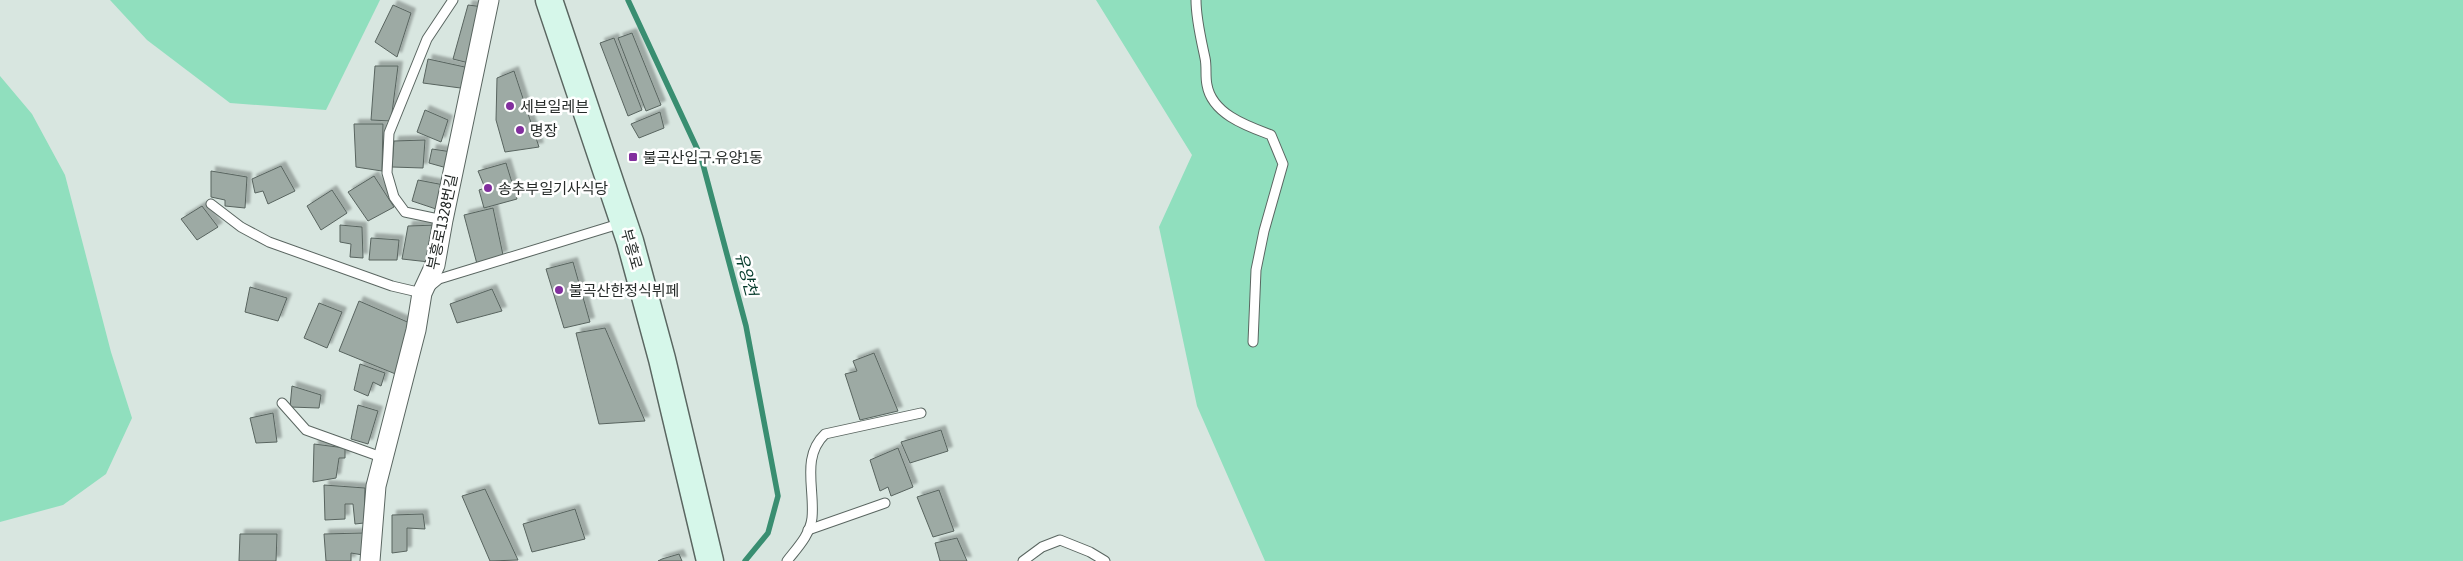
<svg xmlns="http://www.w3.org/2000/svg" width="2463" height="561" font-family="'Asap Condensed','Noto Sans KR',sans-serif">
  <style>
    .green { fill: #90dfbe }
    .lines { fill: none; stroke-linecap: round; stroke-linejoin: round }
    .stream { stroke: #398e71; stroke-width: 5.5 }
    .building { fill: #9daaa4; stroke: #58645f; filter: url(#shadow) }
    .service-casing { stroke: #5a6661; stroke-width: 11 }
    .minor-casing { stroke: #5a6661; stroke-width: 21 }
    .secondary-casing { stroke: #5a6661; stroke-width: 29 }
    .service { stroke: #fff; stroke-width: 9 }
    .minor { stroke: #fff; stroke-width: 19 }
    .secondary { stroke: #d6f7ea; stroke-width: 26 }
    .poi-dot { fill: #822f9e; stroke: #fff; stroke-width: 2 }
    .labels { text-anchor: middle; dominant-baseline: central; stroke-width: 5; stroke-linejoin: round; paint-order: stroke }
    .poi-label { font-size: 15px; fill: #262b29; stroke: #fff; text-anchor: start }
    .street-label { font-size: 15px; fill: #262b29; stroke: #fff }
    .water-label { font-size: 16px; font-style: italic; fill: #043a2a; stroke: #fff }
  </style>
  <defs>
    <filter id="shadow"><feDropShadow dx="4.5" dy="-4.5" stdDeviation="1" flood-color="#0004"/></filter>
  </defs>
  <rect width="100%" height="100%" fill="#d8e6e0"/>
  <g class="green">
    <polygon points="110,0 380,0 326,110 230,103 147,40"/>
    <polygon points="1096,0 2463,0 2463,561 1265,561 1197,406 1159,227 1192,155"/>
    <polygon points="0,76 32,114 65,175 111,352 132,418 106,474 63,505 0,522"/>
  </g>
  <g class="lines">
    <polyline class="stream" points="628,0 701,157 746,326 778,496 768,533 745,561"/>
  </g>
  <g class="building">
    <polygon points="393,5 411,13 397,57 375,42"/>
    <polygon points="468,5 484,7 473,64 453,59"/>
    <polygon points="632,33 661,105 646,111 618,38"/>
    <polygon points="614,38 642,110 628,116 600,43"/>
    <polygon points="428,59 474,69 468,89 423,83"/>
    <polygon points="375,66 398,66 391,121 371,120"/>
    <polygon points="514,71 539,147 505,152 496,120 497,78"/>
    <polygon points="425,110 448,120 441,142 417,132"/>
    <polygon points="660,112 664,128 639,138 631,124"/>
    <polygon points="354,124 383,124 382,171 356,167"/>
    <polygon points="425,140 423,168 392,167 394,141"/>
    <polygon points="432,149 452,152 447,168 429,163"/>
    <polygon points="506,163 517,199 484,208 479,190 485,188 478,171"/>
    <polygon points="281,166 295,191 268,204 263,191 255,193 252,179"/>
    <polygon points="211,171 247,177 245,208 225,206 225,200 211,197"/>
    <polygon points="374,176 394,207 368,221 348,192"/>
    <polygon points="418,180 444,185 439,210 412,201"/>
    <polygon points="332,190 347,213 321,230 307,206"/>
    <polygon points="202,206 218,227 197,240 181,219"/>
    <polygon points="493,208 503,255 477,264 464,215"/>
    <polygon points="340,225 362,227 363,258 350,257 351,244 340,242"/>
    <polygon points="437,225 429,262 402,259 408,226"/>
    <polygon points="371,238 399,240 397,260 369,260"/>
    <polygon points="573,262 590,322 564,328 546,269"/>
    <polygon points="250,287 287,298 278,321 245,312"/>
    <polygon points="492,289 502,311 457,323 450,304"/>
    <polygon points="359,301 412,324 398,375 339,351"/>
    <polygon points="319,303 342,312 327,348 304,338"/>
    <polygon points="605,328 645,421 599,424 576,333"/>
    <polygon points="874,353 898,411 860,420 845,374 857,371 853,361"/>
    <polygon points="360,364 385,373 381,386 373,382 368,396 354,390"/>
    <polygon points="292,386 321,395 319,408 290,407"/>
    <polygon points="358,405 378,411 368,444 351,439"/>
    <polygon points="273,413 277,442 256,443 250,418"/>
    <polygon points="941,430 948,451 910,463 901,442"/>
    <polygon points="314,444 345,448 345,458 339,458 336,478 313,482"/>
    <polygon points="898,448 913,487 891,496 888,487 880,491 870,460"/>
    <polygon points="324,485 365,488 364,523 355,524 353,504 345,504 345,519 325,520"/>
    <polygon points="485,489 518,560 490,561 462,496"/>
    <polygon points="939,490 954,531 933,537 917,497"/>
    <polygon points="575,509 585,539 532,552 523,524"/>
    <polygon points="423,514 425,529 407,528 407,551 392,553 392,515"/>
    <polygon points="363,533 363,555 351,553 351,561 326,561 324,534"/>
    <polygon points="240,534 277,534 276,561 239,561"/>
    <polygon points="957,538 967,561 940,561 935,543"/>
    <polygon points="679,554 682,561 658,561 662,559"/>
  </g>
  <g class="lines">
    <g class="service-casing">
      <g id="service">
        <path d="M1196 0C1196 19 1201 39 1205 58 1207 67 1205 76 1207 85 1212 114 1247 126 1271 135L1283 164 1264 231 1256 270 1253 342"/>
        <polyline points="211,204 241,227 269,242 392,286 422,293 439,279 622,223"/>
        <polyline points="443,220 405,212 394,197 387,173 389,133 427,39 453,0"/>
        <polyline points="282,403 306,430 384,458"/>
        <polyline points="808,530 885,503"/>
        <path d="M787 561C797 548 810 535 812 518 815 489 801 457 825 434L921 413"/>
        <polyline points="1023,561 1042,547 1060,540 1090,552 1105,561"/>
      </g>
    </g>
    <g class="minor-casing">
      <polyline id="minor" points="370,561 376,486 416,330 422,293 435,265 443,220 489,0"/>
    </g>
    <g class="secondary-casing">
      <polyline id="secondary" points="549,0 630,241 662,359 710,561"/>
    </g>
    <use href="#service" class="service"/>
    <use href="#minor" class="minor"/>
    <use href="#secondary" class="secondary"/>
  </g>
  <g class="poi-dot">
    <circle cx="510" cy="106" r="5"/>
    <circle cx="520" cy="130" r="5"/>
    <rect x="628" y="152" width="10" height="10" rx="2.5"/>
    <circle cx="488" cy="188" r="5"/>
    <circle cx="559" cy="290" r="5"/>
  </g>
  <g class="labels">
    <g class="poi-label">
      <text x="520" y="106">세븐일레븐</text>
      <text x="530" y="130">명장</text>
      <text x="643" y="157">불곡산입구.유양1동</text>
      <text x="498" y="188">송추부일기사식당</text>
      <text x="569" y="290">불곡산한정식뷔페</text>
    </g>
    <g class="street-label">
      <text transform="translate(442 222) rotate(-78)">부흥로1328번길</text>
      <text transform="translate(632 249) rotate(74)">부흥로</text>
    </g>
    <g class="water-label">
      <text transform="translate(747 274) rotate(75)">유양천</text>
    </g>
  </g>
</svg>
